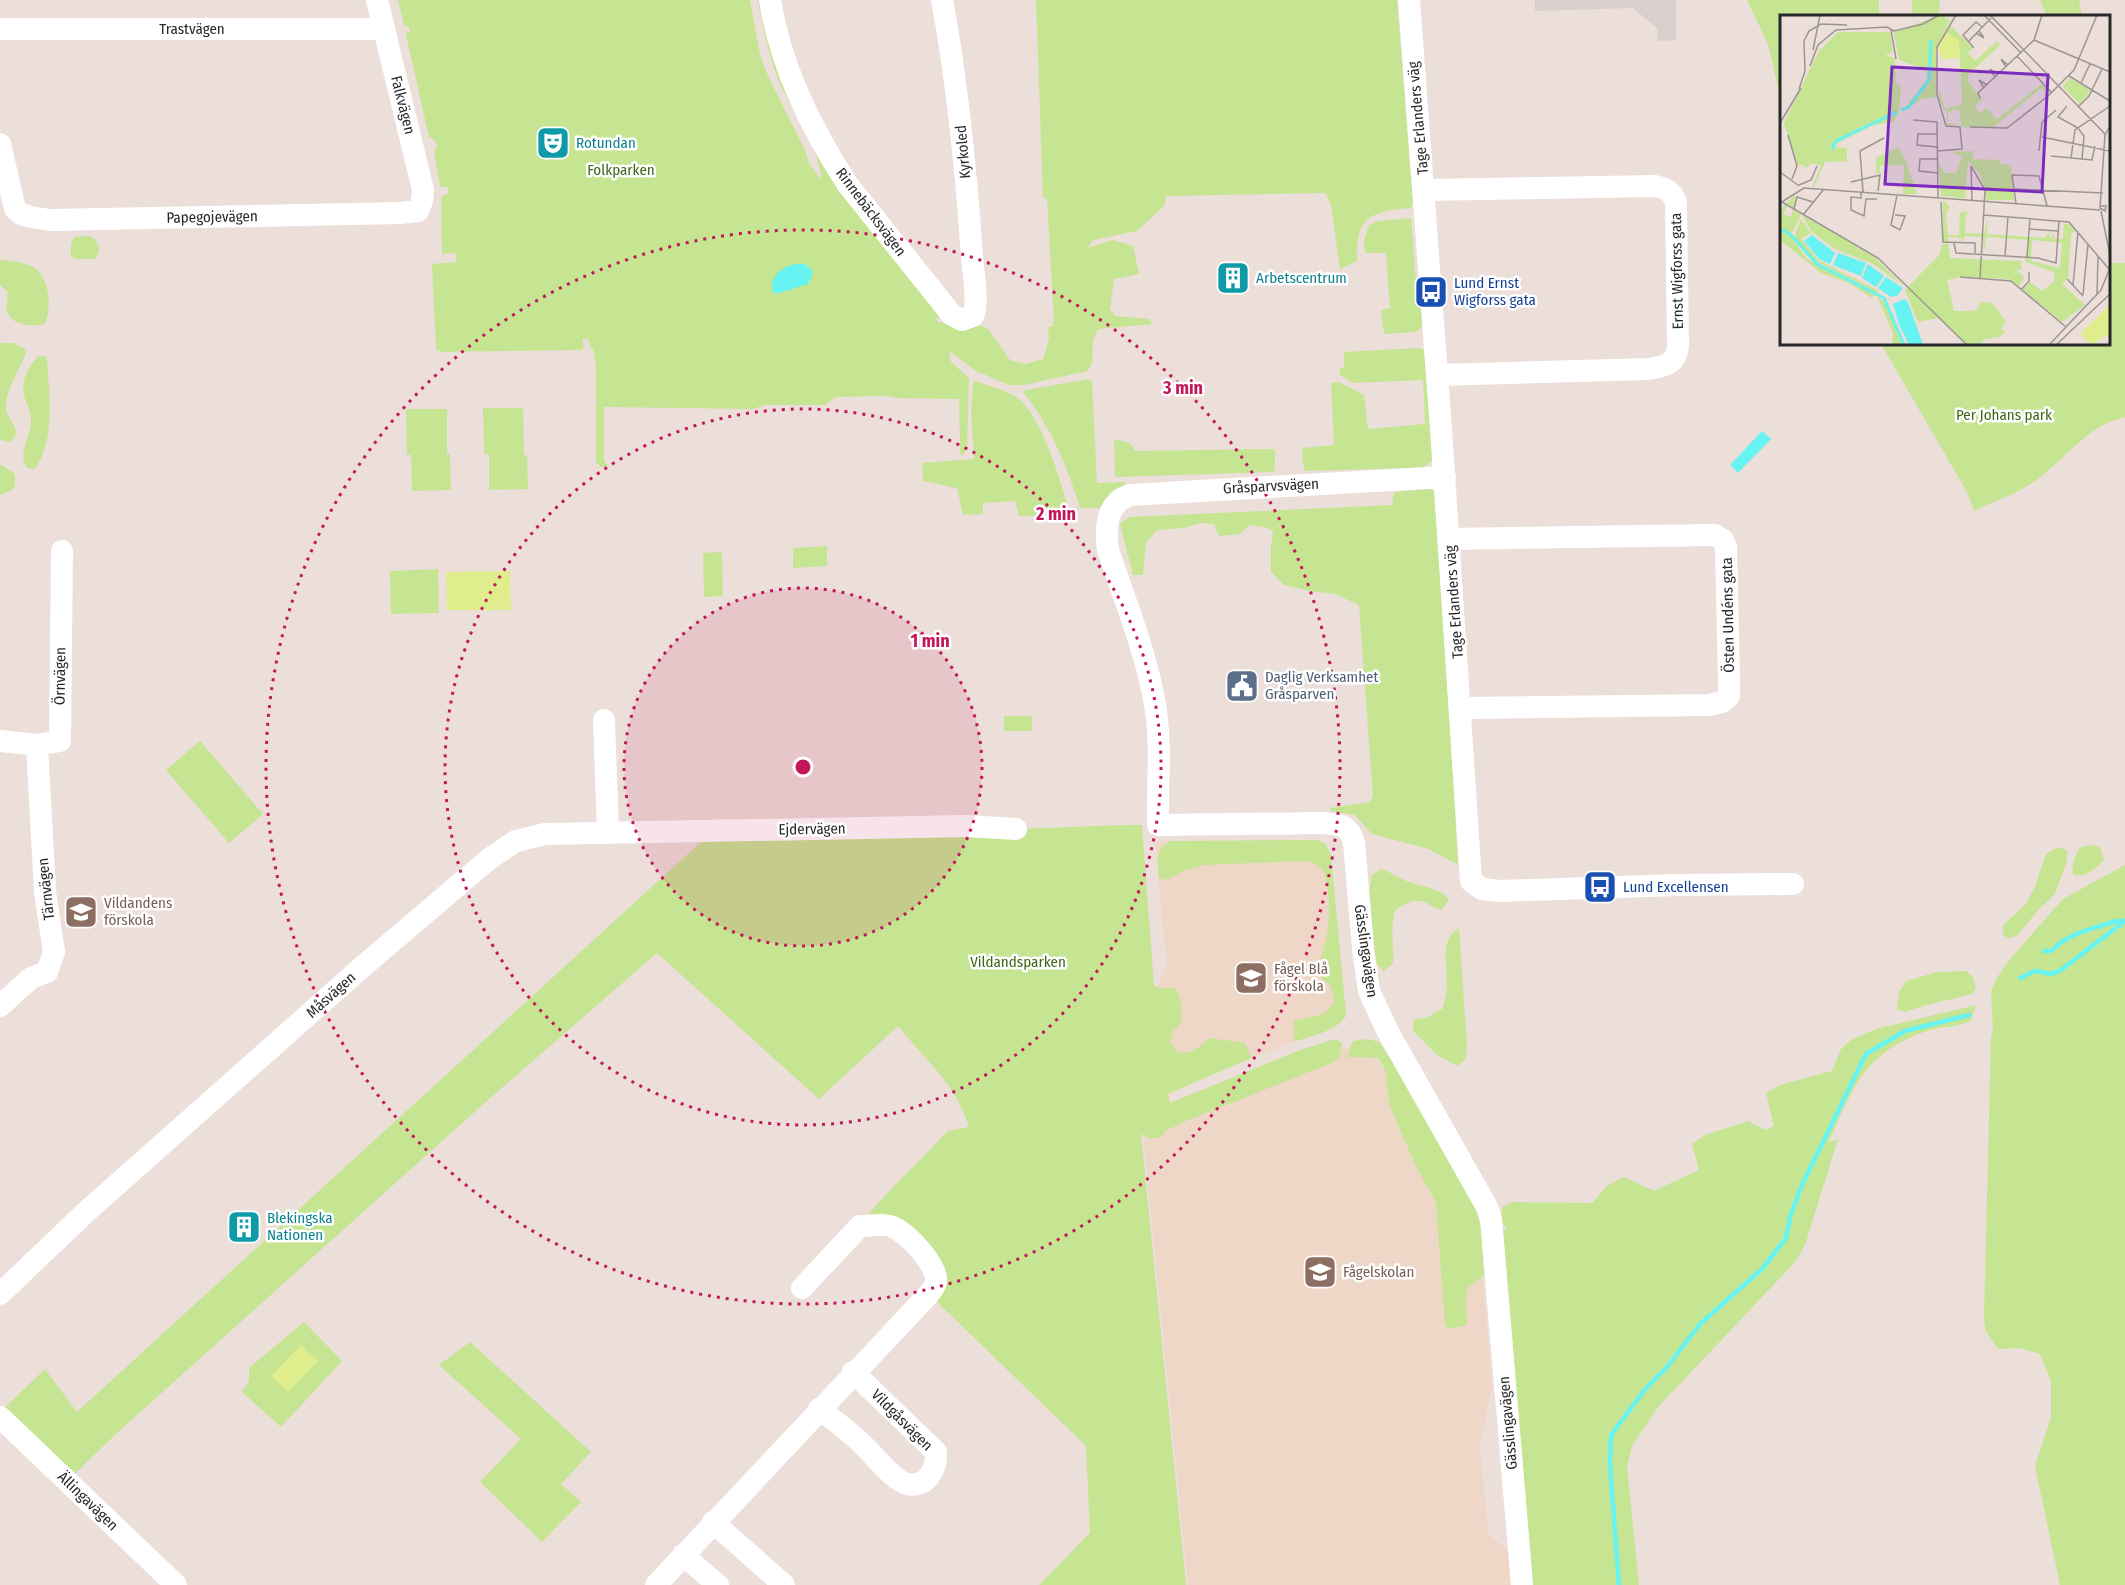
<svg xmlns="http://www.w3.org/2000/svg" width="2125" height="1585" font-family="'Fira Sans Condensed',sans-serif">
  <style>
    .education { fill: #eed7c7 }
    .green { fill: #c5e592 }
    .pitch { fill: #dfed8d }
    .plaza { fill: #d7d0cc }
    .water { fill: #66f3f2 }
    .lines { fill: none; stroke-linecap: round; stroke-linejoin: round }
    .stream { stroke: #66f3f2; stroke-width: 4.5 }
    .minor { stroke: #fff; stroke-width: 22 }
    .ring { fill: none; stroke: #c2185b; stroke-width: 3; stroke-dasharray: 3 6 }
    .labels { text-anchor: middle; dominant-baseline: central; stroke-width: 5; stroke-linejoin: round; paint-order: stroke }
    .street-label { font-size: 15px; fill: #282828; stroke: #fff }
    .culture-label { font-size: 15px; fill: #0d838f; stroke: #fff; text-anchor: start }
    .park-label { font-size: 15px; fill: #3d6716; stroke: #fff }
    .transit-label { font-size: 15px; fill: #164399; stroke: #fff; text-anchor: start }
    .service-label { font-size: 15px; fill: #4e5e75; stroke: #fff; text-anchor: start }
    .education-label { font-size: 15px; fill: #785e54; stroke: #fff; text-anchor: start }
    .inset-river { fill: none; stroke: #66f3f2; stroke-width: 3 }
    .inset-road { fill: none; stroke: #9e9592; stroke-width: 1.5 }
    .view { fill: #7b2cbf; fill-opacity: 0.15; stroke: #7b2cbf; stroke-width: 3 }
    .inset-edge { fill: none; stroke: #282828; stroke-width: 3 }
    .centre { fill: #c2185b; stroke: #fff; stroke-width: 3 }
    .ring-label { font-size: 18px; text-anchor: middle; font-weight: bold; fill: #c2185b; stroke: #fff; stroke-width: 5; stroke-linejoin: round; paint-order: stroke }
  </style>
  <rect width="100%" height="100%" fill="#ecded9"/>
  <g class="education">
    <polygon points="1155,841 1312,843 1329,855 1335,1025 1169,1092 1155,992 1167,965"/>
    <polygon points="1329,1048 1370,1048 1457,1183 1478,1220 1492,1388 1480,1445 1488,1533 1508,1551 1510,1585 1188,1585 1143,1134"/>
  </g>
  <g class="green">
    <path d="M398 0H750L760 55 768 76 805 150 809 163 821 180C821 150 797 121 785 94 770 64 764 33 758 0H763L775 57 942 314 936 319 939 323 945 322 982 326 988 329 1010 360 1026 364 1043 359 1049 339 1048 327H1052L1054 321 1047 199 1043 198 1036 0H1397L1413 204 1410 208C1370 211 1355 218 1357 261L1340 269 1331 204 1325 193 1166 196 1165 205 1137 231 1093 240 1087 248 1113 240 1133 246 1139 274 1114 279 1110 309 1115 316 1150 319 1152 324 1098 329 1093 340 1092 364 1087 371 1024 385H1009L976 371 949 351 951 362 969 378 967 448 963 455 960 454V447L959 399 898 398 888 396 836 397 825 405H766L753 409 604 407V461L607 464V467H601L596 462V366L593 349 590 347 588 339H582L584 346 582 350 441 352 436 349 432 264 456 262V253L442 254 441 198 443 195 449 194 447 187H440L434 150 437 148 435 140 429 137 406 35V32H410L409 27 404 25Z"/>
    <polygon points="1747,0 1879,0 1879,16 1782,16 1781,100 1768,44"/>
    <polygon points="1912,0 1940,0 1938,16 1912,16"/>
    <polygon points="2040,0 2079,0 2082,16 2047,16"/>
    <polygon points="1411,218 1417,294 1421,297 1424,326 1415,332 1384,334 1381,310 1390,308 1386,253 1365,253 1364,240 1369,225 1378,221"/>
    <path d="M90 236C99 241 102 250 95 259H77L71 256V243L75 237Z"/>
    <path d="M0 260C10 261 24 262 33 267 50 277 52 308 45 324 32 327 8 326 7 308 6 303 8 297 8 292L0 285Z"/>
    <path d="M2109 263H2125V417C2086 425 2064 462 2032 483 2015 495 1993 501 1974 511L1967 492 1881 344H2108Z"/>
    <path d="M0 343H13L24 348 26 353C20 369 5 391 6 408 7 421 25 430 10 442L0 440Z"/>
    <polygon points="1419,348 1426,351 1433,460 1424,467 1413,468 1304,471 1302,448 1334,445 1331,383 1339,382 1364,395 1368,429 1425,424 1423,380 1353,383 1339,374 1340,368 1344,367 1344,352"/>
    <path d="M39 356H46L47 359C49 395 56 438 35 469L27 468C17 454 31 437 31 422 32 410 24 401 23 390 23 377 30 364 39 356Z"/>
    <path d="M1088 379 1092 382 1097 483 1124 482 1126 485 1113 490 1100 508H1080C1068 468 1050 424 1022 391Z"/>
    <path d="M976 381C991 387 1012 391 1023 403 1045 427 1062 484 1070 515L1019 516 1015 501 983 503V514L963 515 957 488 923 481 922 463 974 459 971 411 973 382Z"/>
    <polygon points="483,408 523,408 524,455 527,455 528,489 489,490 489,454 484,454"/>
    <polygon points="406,409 447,409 447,454 450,454 451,490 412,491 411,455 407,455"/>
    <polygon points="1114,439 1130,443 1135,451 1275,449 1275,469 1273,472 1115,477"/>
    <polygon points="0,464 15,474 15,485 12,490 0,495"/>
    <polygon points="1430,489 1437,492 1440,538 1458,865 1429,849 1372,834 1355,815 1331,811 1330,808 1369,802 1373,797 1359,605 1335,594 1310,591 1284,585 1271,572 1271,547 1273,531 1265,527 1249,525 1240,534 1219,536 1214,524 1201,523 1184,528 1157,530 1146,543 1143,575 1133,575 1120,524 1129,517 1392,505 1394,492"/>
    <polygon points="827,546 827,566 793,568 793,548"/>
    <polygon points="722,552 723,596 704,597 703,553"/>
    <polygon points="438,569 439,613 391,614 390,571"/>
    <rect x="1004" y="716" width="28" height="15"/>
    <polygon points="200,741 263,814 229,843 166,770"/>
    <path d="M1123 825H1142L1154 986 1159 988H1175L1180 997 1182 1021 1173 1032 1170 1042 1178 1053 1192 1052 1210 1038 1245 1043 1251 1058 1168 1094 1170 1103 1300 1050 1335 1039 1342 1043 1340 1055 1334 1062 1186 1121 1165 1131 1160 1138H1149L1141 1134 1186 1585H1039L1090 1533 1086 1446 929 1294 917 1247 860 1226 876 1205 948 1131 969 1127C956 1083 925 1060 898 1026L819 1099 657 953 489 1099 118 1432 67 1481 0 1412 45 1369 77 1412 713 831 1016 829Z"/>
    <path d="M1317 840 1326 844 1331 855 1346 1015C1342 1028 1308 1039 1294 1041V1021L1324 1014 1334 1003 1331 986 1320 977C1318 959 1322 956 1326 940 1330 925 1330 887 1324 873 1320 865 1313 863 1305 861L1204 865 1183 871 1167 880 1159 878C1158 860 1154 853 1169 841Z"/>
    <path d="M2092 845 2100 847 2104 860C2094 870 2087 877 2073 875 2071 866 2075 854 2081 847Z"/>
    <polygon points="2058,847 2067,850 2067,861 2055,894 2038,910 2017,936 2008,938 2003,935 2003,925 2025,905 2034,889 2046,854"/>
    <polygon points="2125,865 2125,1585 2060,1585 2035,1466 2051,1417 2051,1381 2040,1354 2019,1348 1998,1349 1986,1332 1984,1320 1991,1036 1993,1032 1991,991 1998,976 2010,959 2063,899"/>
    <path d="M1381 869C1391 872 1399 878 1409 882 1423 887 1438 887 1449 899L1442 910C1436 909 1434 907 1428 904 1417 896 1405 904 1395 910 1390 930 1394 944 1393 963L1384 971 1376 963 1369 891 1372 875Z"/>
    <path d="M1459 928 1467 1046 1465 1060 1457 1066 1438 1056 1413 1031 1414 1019 1426 1018 1442 1009C1444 1003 1446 996 1447 990 1449 969 1437 941 1459 928Z"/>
    <polygon points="1966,971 1973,977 1976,988 1972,994 1923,1006 1905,1012 1897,1009 1899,992 1906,981 1937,972"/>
    <path d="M1976 1005 1971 1020C1957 1029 1942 1025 1927 1031 1866 1052 1853 1086 1829 1142L1838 1139 1805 1245 1795 1262 1658 1407 1632 1446 1627 1467 1639 1585H1533L1503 1230 1507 1229 1501 1221 1502 1207 1513 1202 1592 1203 1607 1186 1624 1177 1654 1191 1699 1170 1692 1144 1705 1135 1748 1121 1765 1130 1774 1126 1766 1093 1783 1084 1832 1071 1841 1049 1851 1040 1876 1029Z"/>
    <polygon points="1368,1039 1379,1042 1393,1063 1473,1202 1481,1226 1484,1276 1467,1288 1466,1307 1467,1325 1449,1329 1445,1325 1436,1203 1415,1164 1398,1125 1389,1103 1385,1070 1378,1058 1347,1057 1353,1041"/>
    <polygon points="304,1322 342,1361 281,1427 242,1392 249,1381 249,1368"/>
    <polygon points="470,1342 591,1452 561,1484 581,1502 542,1542 480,1482 521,1439 439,1365"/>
  </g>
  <g class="pitch">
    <polygon points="510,571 511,610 447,610 446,572"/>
    <polygon points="301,1345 318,1361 288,1392 271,1376"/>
  </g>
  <polygon class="plaza" points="1535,0 1676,0 1676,40 1658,41 1657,28 1633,8 1535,11"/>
  <g class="water">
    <path d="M804 264 812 270V276L808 284 779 293H773C767 275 788 262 804 264Z"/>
    <polygon points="1762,431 1771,439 1738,473 1730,465"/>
  </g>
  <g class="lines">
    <g class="stream">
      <path d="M2044 951H2051C2070 932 2092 929 2117 921H2123"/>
      <polyline points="2020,978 2035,971 2052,974 2061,970 2125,921"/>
      <polyline points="1619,1585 1610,1464 1611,1436 1616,1428 1647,1387 1667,1367 1700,1324 1762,1269 1786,1238 1791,1214 1802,1185 1866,1054 1905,1031 1969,1015"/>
    </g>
    <g class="minor">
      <path d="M770 0C780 66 812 130 848 185L952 315 962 320 973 316C979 303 973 272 972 256 966 170 958 85 942 0"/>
      <polyline points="1409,0 1441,429 1471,881 1482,889 1500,891 1676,885 1793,884"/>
      <polyline points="0,29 384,29"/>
      <polyline points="0,144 15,209 21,214 31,217 50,220 400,213 418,211 422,201 423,190 377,0"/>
      <path d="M1424 190 1655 186C1666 188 1674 192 1676 204L1678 345C1677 364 1665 366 1649 369L1438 375"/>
      <path d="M1445 477 1130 495C1106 503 1105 528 1108 550 1124 598 1147 655 1155 705 1162 743 1157 787 1158 825L1323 823C1340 825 1349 824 1354 843L1363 949 1369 991 1388 1032 1487 1207 1491 1219 1522 1585"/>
      <polyline points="1449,539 1715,535 1723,540 1726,547 1729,680 1729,696 1722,702 1710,705 1461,708"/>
      <polyline points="604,720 608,832"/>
      <polyline points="0,741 37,745 60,741 62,551"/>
      <polyline points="0,1006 31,978 47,972 54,952 45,892 37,745"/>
      <polyline points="0,1294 86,1212 361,968 489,859 516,841 545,834 967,826 1016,829"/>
      <path d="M819 1409C834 1420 849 1431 862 1444 873 1454 894 1481 907 1484 927 1489 937 1468 936 1452L853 1372"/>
      <polyline points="0,1417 176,1585"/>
      <polyline points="713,1522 784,1585"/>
      <polyline points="683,1555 718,1585"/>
      <path d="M656 1585 929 1294C932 1290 935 1286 936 1282 938 1265 908 1234 893 1227 884 1223 871 1226 860 1226L802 1288"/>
    </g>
  </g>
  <circle cx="803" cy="767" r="179" fill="#c2185b" fill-opacity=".12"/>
  <g class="ring">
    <circle cx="803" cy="767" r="179"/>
    <circle cx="803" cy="767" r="358"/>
    <circle cx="803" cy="767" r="537"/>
  </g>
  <defs>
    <g id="theatre-square" transform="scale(1.725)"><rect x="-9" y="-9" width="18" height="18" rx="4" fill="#0f9aa8" stroke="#fff"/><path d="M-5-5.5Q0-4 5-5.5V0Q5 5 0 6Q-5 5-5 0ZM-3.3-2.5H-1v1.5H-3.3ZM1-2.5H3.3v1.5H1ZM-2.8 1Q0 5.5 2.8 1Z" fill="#fff"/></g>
    <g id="building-square" transform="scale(1.725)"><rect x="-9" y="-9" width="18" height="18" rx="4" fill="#0f9aa8" stroke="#fff"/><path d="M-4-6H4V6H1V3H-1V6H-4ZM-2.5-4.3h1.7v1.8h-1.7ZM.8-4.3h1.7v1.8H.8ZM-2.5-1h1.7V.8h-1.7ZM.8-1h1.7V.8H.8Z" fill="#fff"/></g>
    <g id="bus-square" transform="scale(1.725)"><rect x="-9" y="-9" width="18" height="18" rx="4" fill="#1a4fb4" stroke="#fff"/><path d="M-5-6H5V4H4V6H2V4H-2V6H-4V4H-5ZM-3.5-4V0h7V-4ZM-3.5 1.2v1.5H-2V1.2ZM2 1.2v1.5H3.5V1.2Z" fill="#fff"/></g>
    <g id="civic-square" transform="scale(1.725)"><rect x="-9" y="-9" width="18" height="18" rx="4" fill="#5c6f8a" stroke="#fff"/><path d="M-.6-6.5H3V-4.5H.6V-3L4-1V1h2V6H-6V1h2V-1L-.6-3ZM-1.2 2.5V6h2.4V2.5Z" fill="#fff"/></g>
    <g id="school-square" transform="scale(1.725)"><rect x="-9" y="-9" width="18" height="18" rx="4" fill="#8d6e63" stroke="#fff"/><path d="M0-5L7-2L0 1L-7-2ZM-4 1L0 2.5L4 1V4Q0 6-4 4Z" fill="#fff"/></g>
  </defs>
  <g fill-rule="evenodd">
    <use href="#theatre-square" x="553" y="143"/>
    <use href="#building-square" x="1233" y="278"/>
    <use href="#bus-square" x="1431" y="292"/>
    <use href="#civic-square" x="1242" y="686"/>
    <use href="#bus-square" x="1600" y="887"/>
    <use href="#school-square" x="81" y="912"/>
    <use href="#school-square" x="1251" y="978"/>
    <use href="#building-square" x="244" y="1227"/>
    <use href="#school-square" x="1320" y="1272"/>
  </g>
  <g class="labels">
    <g class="street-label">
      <text x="192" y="29">Trastvägen</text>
      <text transform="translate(403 105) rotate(76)">Falkvägen</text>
      <text transform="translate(1418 118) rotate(-95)">Tage Erlanders väg</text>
      <text transform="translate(963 152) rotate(-95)">Kyrkoled</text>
      <text transform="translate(871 212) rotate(53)">Rinnebäcksvägen</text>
      <text transform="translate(212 217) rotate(-1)">Papegojevägen</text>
      <text transform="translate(1677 271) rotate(-91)">Ernst Wigforss gata</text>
      <text transform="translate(1271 486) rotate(-3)">Gråsparvsvägen</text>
      <text transform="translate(1454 602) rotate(-94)">Tage Erlanders väg</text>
      <text transform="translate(1728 615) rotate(-91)">Östen Undéns gata</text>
      <text transform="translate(60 676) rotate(-89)">Örnvägen</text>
      <text transform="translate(812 829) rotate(-1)">Ejdervägen</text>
      <text transform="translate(46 889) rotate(-96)">Tärnvägen</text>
      <text transform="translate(1366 951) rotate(82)">Gässlingavägen</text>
      <text transform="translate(331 995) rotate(-42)">Måsvägen</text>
      <text transform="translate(902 1420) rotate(45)">Vildgåsvägen</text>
      <text transform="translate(1508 1423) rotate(-95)">Gässlingavägen</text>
      <text transform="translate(88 1501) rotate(44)">Ällingavägen</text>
    </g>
    <g class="culture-label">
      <text x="576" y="143">Rotundan</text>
      <text x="1256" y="278">Arbetscentrum</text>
      <text x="267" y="1218">Blekingska<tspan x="267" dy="17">Nationen</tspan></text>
    </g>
    <g class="park-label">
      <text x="621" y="170">Folkparken</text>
      <text x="2004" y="415">Per Johans park</text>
      <text x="1018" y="962">Vildandsparken</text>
    </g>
    <g class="transit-label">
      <text x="1454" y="283">Lund Ernst<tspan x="1454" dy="17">Wigforss gata</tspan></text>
      <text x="1623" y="887">Lund Excellensen</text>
    </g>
    <g class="service-label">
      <text x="1265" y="677">Daglig Verksamhet<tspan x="1265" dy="17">Gråsparven</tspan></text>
    </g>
    <g class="education-label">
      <text x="104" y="903">Vildandens<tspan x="104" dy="17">förskola</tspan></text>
      <text x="1274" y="969">Fågel Blå<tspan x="1274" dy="17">förskola</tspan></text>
      <text x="1343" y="1272">Fågelskolan</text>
    </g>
  </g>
  <g transform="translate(1780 15)">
    <rect width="330" height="330" fill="#ecded9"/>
    <path d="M161 0 170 5 156 34V82L142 84 121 98 147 64V55L119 45 114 17ZM171 11 193 33 188 38 195 46 217 26 220 30 188 60V67L203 84 195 91 200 98 206 93 217 104 263 68 268 73 264 76 261 73 213 113 181 112 180 96 174 94 168 98V108L180 110H167V97L168 96 164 95 158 83 159 74 165 94 182 89 179 27 164 19ZM58 17H110L113 37 105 40 115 43 116 68 121 72 119 97 114 107 93 110 56 129 55 132 67 133V146L45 147 34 172H32L41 151 32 148 26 153 22 149 18 151 4 108 39 36ZM289 63 311 75 300 89 283 72ZM118 132 126 146 137 179H123L124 150 99 151 101 158H96V143ZM193 136V144L219 145V140L220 149 231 150 234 185H207L201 161 188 146 185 183 192 184 161 181 158 148 165 158H176L183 138 182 141 170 137ZM15 179V192L7 190 4 199 11 202 13 194 21 200 12 218 0 213V195ZM163 185 170 192 166 199 168 220H179L180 197H190L186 200 185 218 204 219 208 202 207 219 265 223 268 217 271 224 274 217V224H283L284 209H290L296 215 291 219 288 263 282 269 305 290 282 307 243 275 250 267 262 276 274 267V257L245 247 249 225 206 222 204 238 203 222 185 221 182 228V223L168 222V227H163ZM252 225 282 228 280 253 251 246ZM22 200 78 231 77 236 80 232 89 237 125 272 95 250 53 233 32 217ZM21 204 31 218 21 224 38 245 99 276 97 278 30 243 14 224ZM0 216 9 219 27 244 95 280 92 283 69 268 41 258 0 225ZM168 228 170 243 241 246V255H236L244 262 239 272 230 264 180 262 167 265 174 296H192L198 294 200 287 213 288 226 307 221 313 225 318 219 322 205 324 200 330H187L158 303 138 307 125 275 160 239 162 230ZM97 281 108 290 123 330H112L113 318Z" fill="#c5e592" fill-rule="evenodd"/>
    <path d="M169 18 179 26 180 43 162 44 158 31 164 19ZM330 289V324L326 320 311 330 300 319Z" fill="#dfed8d"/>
    <path d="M32 220 55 238 50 249 39 244 24 226ZM58 238 86 248 81 261 53 250ZM88 249 104 261 96 272 82 263ZM106 262 123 273 118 280 111 282 98 273ZM124 284 128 287 143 330H129L119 309 113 289Z" fill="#66f3f2"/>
    <path class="inset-river" d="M121 95 129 92 149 65 151 25M52 134 56 126 117 97M0 214 10 219 37 249 104 283 124 330"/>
    <path class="inset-road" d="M204 0 241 38M210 0 325 119M111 15 116 44M196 18 204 23 199 16M254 25 330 57M188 27 211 3M194 33 183 20 196 7 202 12M33 35 40 0M237 41 272 78M30 51 38 30 56 15 107 12 114 16 143 9 159 0M226 52 221 44 228 50M289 61 330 86M215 62 210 54 218 60M301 68 310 49M204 73 199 65 207 70M19 74 25 56 24 26 29 16 41 9 67 10M200 83 198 78 254 25 262 0M287 91 278 102 298 113 304 121 302 144M299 91 309 81 322 54M133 105 157 107 158 182M0 108 21 73M190 112 227 113 268 81 294 55 317 0M157 119H138L137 130 157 132M8 120 17 151 12 164M262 122 330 136M157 136 182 134 180 112 166 111 157 80V32L176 0M259 136 262 107 276 95M271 141 312 145 315 131M291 143 295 115 330 91M157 144H140L139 156 158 158M191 151 205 175 200 264M191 151 192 185M0 157 19 171M71 167 100 160 98 176M19 170 31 165 37 151M234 174 323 178M81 177V183L71 182V195L84 201 86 184H97M83 177 80 136 104 123M2 187 98 243 187 330M161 187 163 228M0 188 24 173 320 195M236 188 232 160 259 161 267 191M321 191H326L325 196 320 193 325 120 330 111M14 194 17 182 33 187M321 196 330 240M23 200 44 174M115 200 125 201 120 215 111 210 117 180M204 200 289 207 329 254M249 214 278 216M163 227 195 228V238M174 228 176 238 258 243 276 248 279 206M225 240 228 202M247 242 250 204M180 262 231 266 286 312M287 264 303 281M293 270 298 217M241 275 249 266V257M317 279 318 241M303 280 308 229M269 330 321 275 330 253M276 330 330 279"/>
    <path class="view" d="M112 52 268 60 262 177 105 169Z"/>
    <rect width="330" height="330" class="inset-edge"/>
  </g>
  <circle cx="803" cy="767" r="9" class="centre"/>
  <g class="ring-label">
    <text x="1183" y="394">3 min</text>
    <text x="1056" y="520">2 min</text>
    <text x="930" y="647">1 min</text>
  </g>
</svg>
